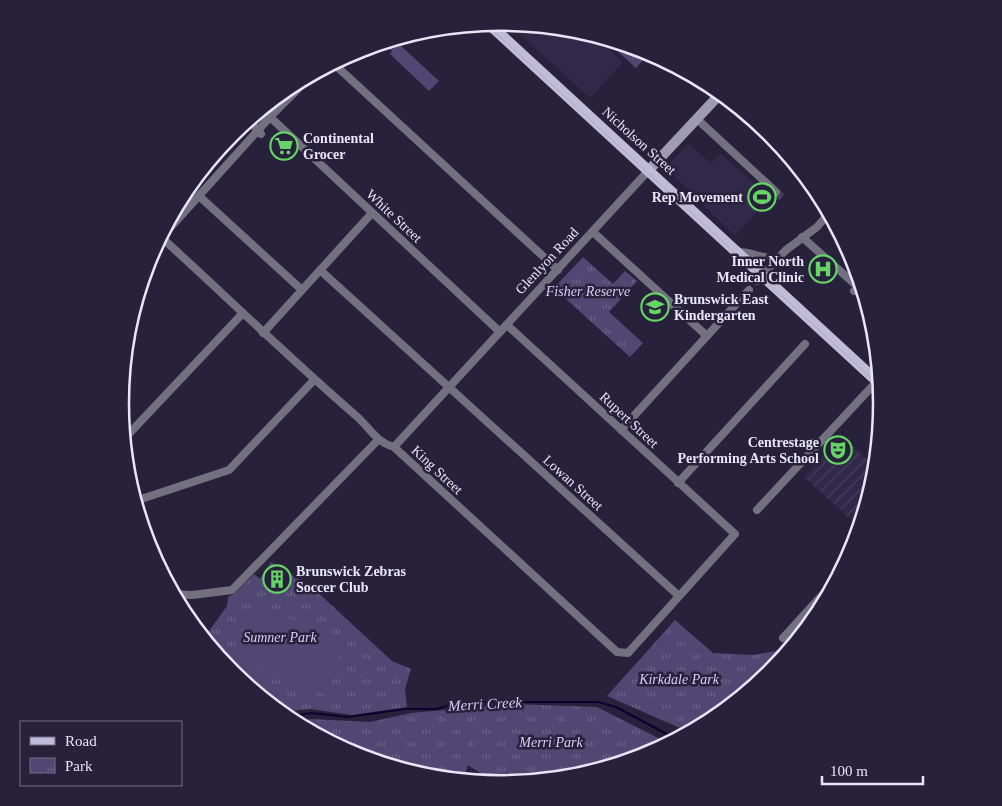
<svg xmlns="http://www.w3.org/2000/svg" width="1002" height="806" font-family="Georgia,serif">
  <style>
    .built { fill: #31294a }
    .industrial { fill: url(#industrial-furrows) }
    .park { fill: url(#park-tufts) }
    .garden { fill: #514773 }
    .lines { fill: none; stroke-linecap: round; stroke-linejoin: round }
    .stream { stroke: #11002d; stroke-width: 2 }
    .street-tunnel { stroke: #443e58; stroke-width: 8; stroke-dasharray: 8 4; stroke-linecap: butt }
    .street { stroke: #73707f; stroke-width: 8 }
    .secondary { stroke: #9f9bb2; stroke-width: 10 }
    .primary { stroke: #c0bbd9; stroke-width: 11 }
    .tram { stroke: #aeaabf; stroke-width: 1 }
    .labels { text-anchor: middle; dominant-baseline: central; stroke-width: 5; stroke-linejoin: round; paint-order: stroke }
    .poi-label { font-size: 14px; font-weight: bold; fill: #e8e5f7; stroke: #27213c; text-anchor: start }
    .street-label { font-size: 14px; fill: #e8e5f7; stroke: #27213c }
    .park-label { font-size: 14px; font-style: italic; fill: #d7d0f8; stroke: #27213c }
    .water-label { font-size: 15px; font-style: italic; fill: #d4cdf5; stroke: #27213c }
    .rim { fill: none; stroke: #e8e5f7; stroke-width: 2.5 }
  </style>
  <defs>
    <pattern id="industrial-furrows" width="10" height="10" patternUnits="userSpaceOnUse" patternTransform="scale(1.25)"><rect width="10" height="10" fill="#31294a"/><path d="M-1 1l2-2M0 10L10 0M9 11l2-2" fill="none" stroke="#453e5c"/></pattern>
    <pattern id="park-tufts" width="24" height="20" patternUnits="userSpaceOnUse" patternTransform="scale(1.25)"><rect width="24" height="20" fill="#514773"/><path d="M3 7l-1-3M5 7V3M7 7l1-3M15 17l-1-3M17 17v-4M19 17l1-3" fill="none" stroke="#6a6188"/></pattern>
  </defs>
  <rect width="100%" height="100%" fill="#27213c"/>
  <g class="built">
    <polygon points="508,23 576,30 594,36 623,62 590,98"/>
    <polygon points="688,143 711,163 720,153 770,197 735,236 666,168"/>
  </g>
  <polygon class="industrial" points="842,436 875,467 859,527 804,477"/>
  <g class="park">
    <polygon points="604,39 647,52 649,53 636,68"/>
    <polygon points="583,257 613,284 625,271 637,281 609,312 643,343 630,357 554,288"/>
    <polygon points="271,562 313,588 392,661 411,669 405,689 407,707 352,715 310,709 281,712 232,672 204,638 227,606 228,597 234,594 254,574 260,579"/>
    <path d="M675 620 713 653 754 655 775 651 797 640C766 676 732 709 689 732L607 696Z"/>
    <path d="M510 704 597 707 668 743C628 764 584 775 539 780L533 774 508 776 506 783H496L468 765 463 780 426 776 355 754 295 722 311 719 370 722 411 713Z"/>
  </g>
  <g class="garden">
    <polygon points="392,43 396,47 399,44 439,81 429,91 390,54 392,51 388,48"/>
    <polygon points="254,606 345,639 325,695 234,661"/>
  </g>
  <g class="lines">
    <polyline class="stream" points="286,717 311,713 348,717 405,709 437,709 455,703 482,702 598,702 616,707 676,739"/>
    <polyline class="street-tunnel" points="776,192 785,200"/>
    <g class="street">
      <polyline points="333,63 558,270"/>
      <polyline points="270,117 500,332"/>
      <polyline points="697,119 776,192"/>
      <polyline points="249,120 261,134"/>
      <polyline points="199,196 302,290"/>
      <polyline points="593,232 707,336"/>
      <path d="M161 237C226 296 288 357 354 414 369 426 375 442 394 447L617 652 628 653 735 534 507 325"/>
      <polyline points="802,237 858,287 854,291"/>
      <polyline points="159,240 270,117 312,75"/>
      <path d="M737 252C751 251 763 260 778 258"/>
      <polyline points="320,270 679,596"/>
      <polyline points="757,281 786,250 817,227 829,213"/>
      <polyline points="263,333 372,213"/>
      <polyline points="621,430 749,290"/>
      <polyline points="124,439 243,313"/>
      <polyline points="394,447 649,170"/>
      <polyline points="678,483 805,344"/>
      <polyline points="135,501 229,470 314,380"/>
      <polyline points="757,510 879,379"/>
      <polyline points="173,594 192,595 232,590 378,440"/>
      <polyline points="783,638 836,580"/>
      <polyline points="521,781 526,777 532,780"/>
    </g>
    <polyline class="secondary" points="649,170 721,93"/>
    <polyline class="primary" points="489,24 879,383"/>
    <polyline class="tram" points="486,24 880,386"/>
  </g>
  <defs>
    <g id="supermarket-ring" transform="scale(1.4375)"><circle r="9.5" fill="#27213c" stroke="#67d466" stroke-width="1.5"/><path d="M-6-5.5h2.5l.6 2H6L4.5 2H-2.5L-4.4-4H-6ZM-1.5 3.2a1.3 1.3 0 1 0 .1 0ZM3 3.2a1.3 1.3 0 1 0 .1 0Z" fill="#67d466"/></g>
    <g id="stadium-ring" transform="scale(1.4375)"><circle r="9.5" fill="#27213c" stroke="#67d466" stroke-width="1.5"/><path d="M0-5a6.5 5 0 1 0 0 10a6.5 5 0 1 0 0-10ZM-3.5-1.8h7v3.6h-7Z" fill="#67d466"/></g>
    <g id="hospital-ring" transform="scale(1.4375)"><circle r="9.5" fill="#27213c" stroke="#67d466" stroke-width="1.5"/><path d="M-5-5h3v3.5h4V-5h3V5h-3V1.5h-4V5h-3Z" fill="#67d466"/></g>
    <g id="school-ring" transform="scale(1.4375)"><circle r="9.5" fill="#27213c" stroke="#67d466" stroke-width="1.5"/><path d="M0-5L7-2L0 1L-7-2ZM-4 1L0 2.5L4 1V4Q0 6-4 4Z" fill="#67d466"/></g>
    <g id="theatre-ring" transform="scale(1.4375)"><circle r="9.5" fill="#27213c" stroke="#67d466" stroke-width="1.5"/><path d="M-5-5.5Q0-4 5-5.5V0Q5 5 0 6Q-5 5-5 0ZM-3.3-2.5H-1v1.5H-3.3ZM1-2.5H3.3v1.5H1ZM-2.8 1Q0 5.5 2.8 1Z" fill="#67d466"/></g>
    <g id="building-ring" transform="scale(1.4375)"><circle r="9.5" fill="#27213c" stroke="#67d466" stroke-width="1.5"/><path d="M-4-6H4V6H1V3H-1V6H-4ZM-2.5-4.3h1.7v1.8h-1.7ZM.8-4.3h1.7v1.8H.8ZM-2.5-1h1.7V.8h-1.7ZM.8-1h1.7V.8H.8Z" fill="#67d466"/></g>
  </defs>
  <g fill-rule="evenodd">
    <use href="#supermarket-ring" x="284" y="146"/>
    <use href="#stadium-ring" x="762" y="197"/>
    <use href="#hospital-ring" x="823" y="269"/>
    <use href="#school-ring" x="655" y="307"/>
    <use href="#theatre-ring" x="838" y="450"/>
    <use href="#building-ring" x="277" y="579"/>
  </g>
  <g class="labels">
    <g class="poi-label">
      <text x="303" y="138">Continental<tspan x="303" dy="16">Grocer</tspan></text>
      <text x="743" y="197" text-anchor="end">Rep Movement</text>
      <text x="804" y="261" text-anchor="end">Inner North<tspan x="804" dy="16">Medical Clinic</tspan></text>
      <text x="674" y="299">Brunswick East<tspan x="674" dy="16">Kindergarten</tspan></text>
      <text x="819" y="442" text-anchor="end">Centrestage<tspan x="819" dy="16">Performing Arts School</tspan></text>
      <text x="296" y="571">Brunswick Zebras<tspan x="296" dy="16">Soccer Club</tspan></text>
    </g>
    <g class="street-label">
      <text transform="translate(639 141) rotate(42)">Nicholson Street</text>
      <text transform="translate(394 216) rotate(43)">White Street</text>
      <text transform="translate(547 261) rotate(-47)">Glenlyon Road</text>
      <text transform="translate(629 420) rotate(43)">Rupert Street</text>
      <text transform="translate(437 470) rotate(43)">King Street</text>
      <text transform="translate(573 483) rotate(42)">Lowan Street</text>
    </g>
    <g class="park-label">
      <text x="588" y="291">Fisher Reserve</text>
      <text x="280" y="637">Sumner Park</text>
      <text x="679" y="679">Kirkdale Park</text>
      <text x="551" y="742">Merri Park</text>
    </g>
    <g class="water-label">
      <text transform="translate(485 704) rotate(-3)">Merri Creek</text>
    </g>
  </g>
  <path d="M0 0H1002V806H0ZM129 403a372 372 0 1 1 744 0a372 372 0 1 1-744 0Z" fill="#27213c" fill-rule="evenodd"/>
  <path class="rim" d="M129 403a372 372 0 1 1 744 0a372 372 0 1 1-744 0Z"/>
  <rect x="20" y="721" width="162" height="65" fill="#27213c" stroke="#746f87"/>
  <rect x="30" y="737" width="25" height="8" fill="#c0bbd9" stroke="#746f87"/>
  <text x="65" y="746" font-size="15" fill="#e8e5f7">Road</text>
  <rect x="30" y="758" width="25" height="15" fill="url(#park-tufts)" stroke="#746f87"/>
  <text x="65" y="771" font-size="15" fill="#e8e5f7">Park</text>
  <path d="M822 776v8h101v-8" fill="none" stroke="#e8e5f7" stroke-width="2.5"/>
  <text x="830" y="776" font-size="15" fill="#e8e5f7" stroke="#27213c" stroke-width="4" paint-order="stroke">100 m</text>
</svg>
